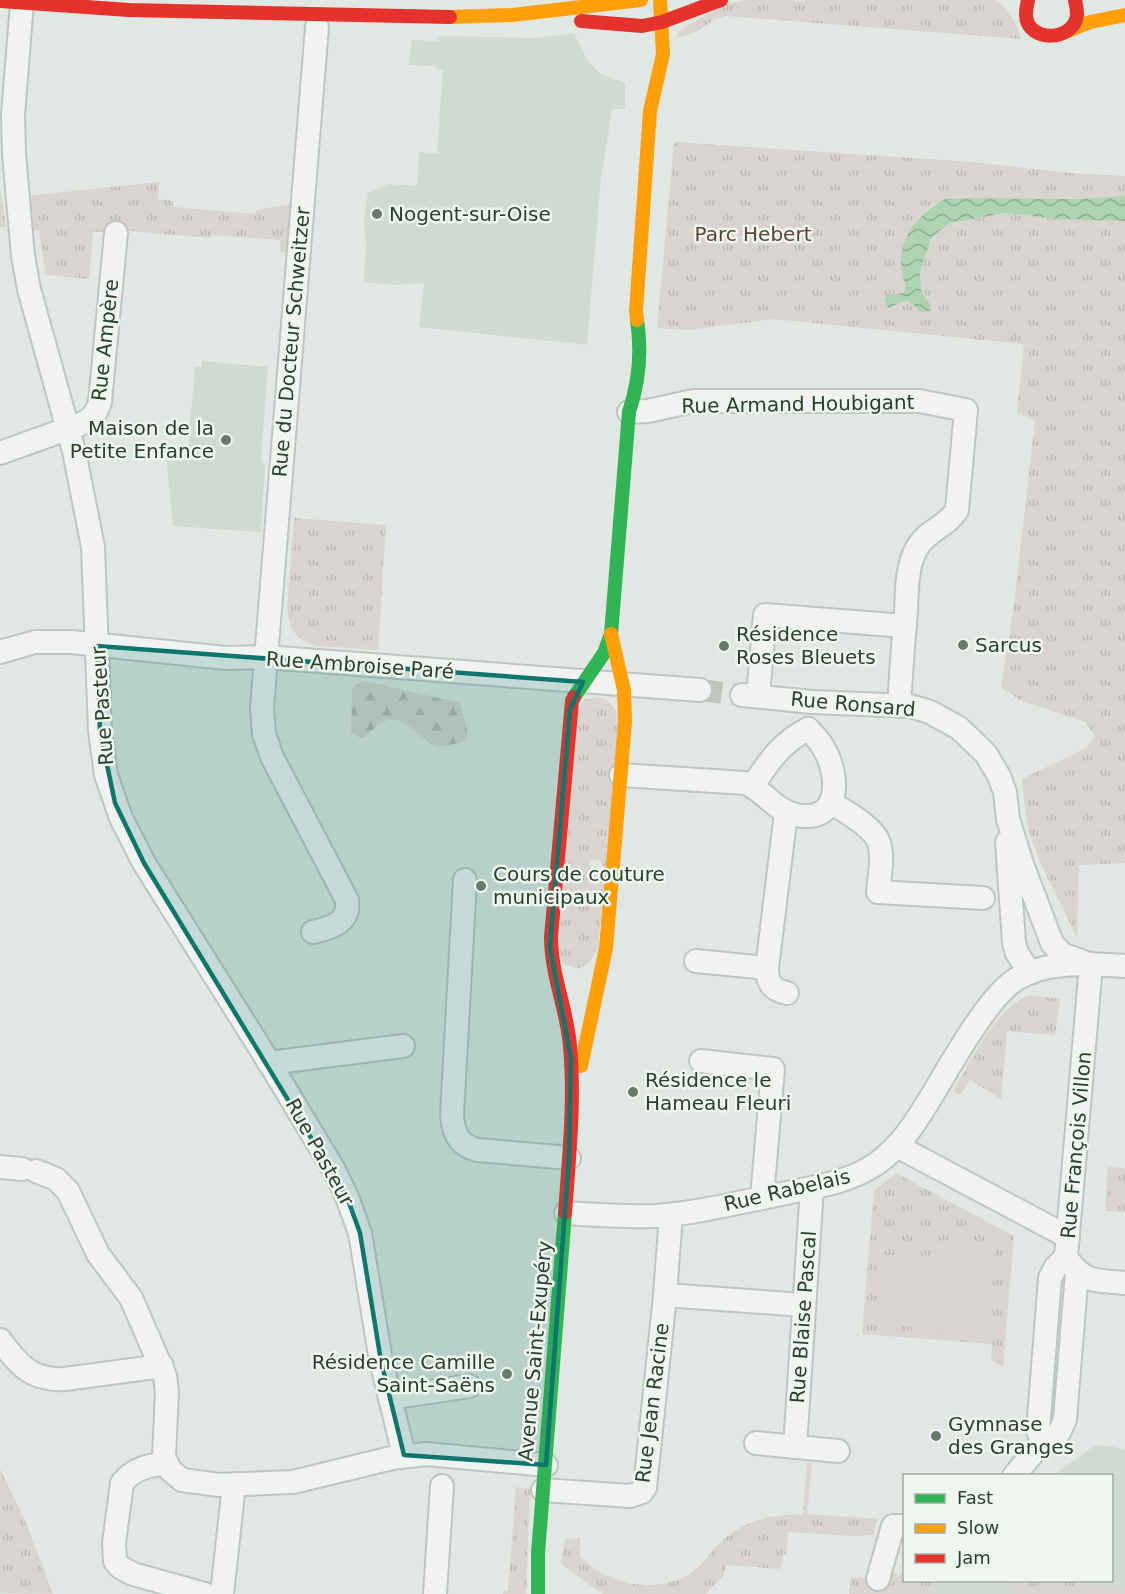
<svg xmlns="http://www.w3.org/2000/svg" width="1125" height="1594" font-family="'DejaVu Sans',sans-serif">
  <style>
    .built { fill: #cfdad1 }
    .grass { fill: url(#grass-tufts); fill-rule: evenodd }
    .forest { fill: url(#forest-firs) }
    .garden { fill: #d9d4cf }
    .water { fill: url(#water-waves) }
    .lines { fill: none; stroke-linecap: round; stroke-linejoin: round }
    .street-tunnel { stroke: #bcc6bd; stroke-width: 22; stroke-dasharray: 22 11; stroke-linecap: butt }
    .street-casing { stroke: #bfc5c0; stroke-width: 26 }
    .street { stroke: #f1f3f1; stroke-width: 22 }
    .fast { stroke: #30b455; stroke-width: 14 }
    .slow { stroke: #ff9f0a; stroke-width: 14 }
    .jam { stroke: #e5322d; stroke-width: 14 }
    .marked { fill: #0f766e; fill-opacity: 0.2; stroke: #0f766e; stroke-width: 4.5; stroke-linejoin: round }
    .poi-dot { fill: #687b6b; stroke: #eef6ef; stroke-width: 2 }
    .labels { text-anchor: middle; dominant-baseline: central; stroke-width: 5; stroke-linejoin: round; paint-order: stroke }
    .poi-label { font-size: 20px; fill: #27412b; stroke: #eef6ef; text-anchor: start }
    .park-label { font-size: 20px; fill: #5d4233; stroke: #eef6ef }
    .street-label { font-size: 20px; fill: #27412b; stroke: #eef6ef }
  </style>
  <defs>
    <pattern id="grass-tufts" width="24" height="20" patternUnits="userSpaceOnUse" patternTransform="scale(1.5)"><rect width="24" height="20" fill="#d9d4cf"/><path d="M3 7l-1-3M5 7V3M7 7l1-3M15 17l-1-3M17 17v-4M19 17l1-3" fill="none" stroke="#bab7b2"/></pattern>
    <pattern id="forest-firs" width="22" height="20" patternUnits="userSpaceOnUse" patternTransform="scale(1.5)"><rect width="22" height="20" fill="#d9d4cf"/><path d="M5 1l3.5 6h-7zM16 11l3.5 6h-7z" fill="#bab7b2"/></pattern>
    <pattern id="water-waves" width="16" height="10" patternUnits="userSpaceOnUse" patternTransform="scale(1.5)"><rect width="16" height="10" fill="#aed3b0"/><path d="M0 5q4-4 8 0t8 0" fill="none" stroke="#8ead8f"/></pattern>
  </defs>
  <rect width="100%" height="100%" fill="#e1e7e2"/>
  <g class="built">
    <polygon points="574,33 587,60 601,74 625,83 625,109 612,109 601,178 587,345 419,327 424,283 395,285 364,282 366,244 364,219 368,193 388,184 417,186 419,152 437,153 443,70 436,69 435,66 409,65 412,40 437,41 441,36 535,38"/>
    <polygon points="202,361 268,367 261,459 265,466 261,532 173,526 166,453 176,453 177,447 188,447 195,367 202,367"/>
    <polygon points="1100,1445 1125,1449 1125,1591 1067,1581 1112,1580 1112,1476 1053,1476 1091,1448"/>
    <polygon points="932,1581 1002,1581 1014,1594 933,1594"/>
  </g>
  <g class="grass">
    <path d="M748 0H794L795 2 806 0H995C1007 8 1019 25 1020 39L727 16 716 19 696 32 677 38 680 30 725 4Z"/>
    <path d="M674 142 972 162 1070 173 1125 176V196L1112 198 1006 200 955 197 946 198 931 206 918 219 906 237 901 261 906 287 904 293 888 294 884 300 887 307 889 308 907 300 917 309 928 299 921 290 920 271 926 251 937 233 951 223 1006 213 1058 219 1125 221V863L1079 865 1077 939C1062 902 1039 868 1029 831 1025 815 1024 796 1022 779L1086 748 1095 736 1085 722 1022 701 1001 688 1014 604 1035 421 1017 413 1024 344 774 319 689 330 657 328Z"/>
    <polygon points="159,182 158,199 173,201 173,207 255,214 256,210 293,204 289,251 286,253 280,252 280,240 212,235 211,238 129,231 93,232 89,279 46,275 39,231 31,231 27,196"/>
    <polygon points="0,187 6,227 0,227"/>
    <polygon points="294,518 386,525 378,650 316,646 302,640 291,629 287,611"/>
    <path d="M597 697C610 699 618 709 618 722L609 839 598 947 590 962 578 969 564 964 557 955 577 712 584 700ZM601 859 604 873 592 875 589 861Z"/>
    <path d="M1030 995 1060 999 1055 1035 1007 1031 1001 1099 970 1080 960 1095 953 1091C972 1060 995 1007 1030 995Z"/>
    <polygon points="1108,1167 1125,1168 1125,1212 1105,1211"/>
    <path d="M896 1173 1014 1236 1003 1367 991 1360 992 1344 862 1334 874 1191ZM886 1255 946 1260 880 1324Z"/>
    <path d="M807 1463H812L807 1514 879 1519 875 1525 874 1535 853 1536 788 1532 786 1554H783L782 1565 779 1569 726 1565 723 1576 706 1594H603L561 1564 565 1539 580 1538V1557C610 1585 652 1594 689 1575 705 1563 715 1544 732 1533 755 1517 777 1515 803 1514Z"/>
    <polygon points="0,1469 26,1523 53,1594 0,1593"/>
    <polygon points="516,1487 530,1489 526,1594 503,1594 503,1591 508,1591"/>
    <polygon points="888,1566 898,1577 904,1571 904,1580 932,1581 933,1594 849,1594 851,1577 884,1580"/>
    <polygon points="1002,1581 1067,1581 1125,1591 1125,1594 1014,1594"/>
  </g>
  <path class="forest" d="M360 682H369L460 703 468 734 465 742 436 747C405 728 398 701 364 738L358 737 351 733 352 688Z"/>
  <polygon class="garden" points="947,1244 995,1249 986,1334 880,1324 886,1255 946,1260"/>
  <path class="water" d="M1125 196V221L1058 219 1006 213 950 223 937 233 931 240 920 271 921 290 931 306 930 311 921 312 907 300 889 308 887 307 884 300 888 294 904 293C907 283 902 275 901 265 899 235 921 212 946 198L1075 199Z"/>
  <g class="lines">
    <polyline class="street-tunnel" points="700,690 742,695"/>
    <g class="street-casing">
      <g id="street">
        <polyline points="22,3 13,115 14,154 23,256 29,289 74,451 93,547 100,731 106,775 121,818 144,863 272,1067 334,1170 347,1197 360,1233 381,1361 404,1455"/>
        <path d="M629 412 648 411 693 401H919L966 410 957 510C948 526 927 530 917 548 906 567 907 592 906 612 903 643 901 674 899 706"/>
        <path d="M0 453 81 424C92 419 96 414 100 402L116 233"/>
        <polyline points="0,652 35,642 71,642 226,658 265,657 700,690"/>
        <polyline points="742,695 812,702 910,706 930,712 959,728 986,754 999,776 1005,792 1008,819 1022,864 1052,943 1062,954 1084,962"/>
        <polyline points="758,696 765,615 905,626"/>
        <path d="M621 775 745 783C764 790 775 811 796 815 842 824 840 775 823 747 819 740 814 735 808 729"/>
        <path d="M753 786C768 762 782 742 808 729"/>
        <path d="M832 803C845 811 875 828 879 843 884 858 879 877 878 892L983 898"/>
        <polyline points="1007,842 1014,943 1017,953 1030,973"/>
        <path d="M465 880 452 1115C453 1133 459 1146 478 1150L569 1158"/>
        <path d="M313 932C331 928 350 923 347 900L272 757 264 734 262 708 317 27"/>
        <path d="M696 961 767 968C767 983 772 990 787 993"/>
        <path d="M1091 964 1066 1257C1085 1284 1095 1280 1125 1283"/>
        <polyline points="767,968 786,813"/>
        <polyline points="701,1061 773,1069 762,1198"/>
        <polyline points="269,1063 403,1046"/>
        <polyline points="897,1146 1068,1237"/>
        <polyline points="0,1167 22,1169"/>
        <polyline points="36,1171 56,1179 68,1191 98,1254 131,1298 165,1376 167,1392 164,1456 170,1470 182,1480 219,1485 293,1482 392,1458 426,1454 546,1465"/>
        <path d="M566 1213C596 1215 626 1217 656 1216 698 1213 741 1202 782 1194 814 1187 848 1183 876 1164 899 1148 914 1125 928 1102 948 1070 987 996 1018 978 1050 960 1090 964 1125 966"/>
        <path d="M1066 1257 1055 1268 1050 1278 1038 1431 1043 1441C1057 1441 1061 1430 1065 1419L1077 1272"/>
        <polyline points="665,1295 804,1305"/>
        <path d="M0 1340C19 1365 31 1381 65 1379L162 1366"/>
        <polyline points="390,1398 469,1386"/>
        <polyline points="756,1443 838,1451"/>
        <polyline points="795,1447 812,1188"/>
        <path d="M166 1463C148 1466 134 1468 122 1483L114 1543 115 1561 120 1567 133 1574 205 1594"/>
        <polyline points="1014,1476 1043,1441"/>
        <polyline points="543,1490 630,1496 642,1492 645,1488 665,1295 671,1215"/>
        <polyline points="878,1579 893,1526 904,1526"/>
        <polyline points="222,1594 234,1485"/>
        <polyline points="435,1594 442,1486"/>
      </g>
    </g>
    <use href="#street" class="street"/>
    <g class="fast">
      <path d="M574 697 604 653 611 634 629 412C639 382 642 352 637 320"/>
      <polyline points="538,1594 538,1553 565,1213"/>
    </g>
    <g class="slow">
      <polyline points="450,17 512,15 641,0"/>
      <polyline points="1068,31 1090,22 1125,15"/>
      <polyline points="637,320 636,311 650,111 663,54 660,0"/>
      <polyline points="581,1066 606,948 625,722 624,690 611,634"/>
    </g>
    <g class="jam">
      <path d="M1028 0C1027 4 1026 10 1026 15 1027 43 1074 42 1077 15 1077 10 1076 4 1075 0"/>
      <polyline points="0,1 129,10 450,17"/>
      <polyline points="581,21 642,26 662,22 721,0"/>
      <path d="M565 1213C569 1157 575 1102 570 1046 567 1009 551 975 551 937L572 701 574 697"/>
    </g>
  </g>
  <path class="marked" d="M97 646 583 682 570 710 550 947 571 1058 569 1158 546 1465 404 1455 381 1361 360 1233 347 1197 144 863 115 803 100 731Z"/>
  <g class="poi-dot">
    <circle cx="377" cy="214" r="6"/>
    <circle cx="226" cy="440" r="6"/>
    <circle cx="963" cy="645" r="6"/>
    <circle cx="724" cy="646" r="6"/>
    <circle cx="481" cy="886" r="6"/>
    <circle cx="633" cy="1092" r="6"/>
    <circle cx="507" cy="1374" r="6"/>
    <circle cx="936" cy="1436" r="6"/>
  </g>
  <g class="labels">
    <g class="poi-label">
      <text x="389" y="214">Nogent-sur-Oise</text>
      <text x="214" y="428" text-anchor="end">Maison de la<tspan x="214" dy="23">Petite Enfance</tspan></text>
      <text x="736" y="634">Résidence<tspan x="736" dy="23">Roses Bleuets</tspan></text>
      <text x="975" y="645">Sarcus</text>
      <text x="493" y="874">Cours de couture<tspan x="493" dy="23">municipaux</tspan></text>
      <text x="645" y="1080">Résidence le<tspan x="645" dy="23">Hameau Fleuri</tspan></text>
      <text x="495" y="1362" text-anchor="end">Résidence Camille<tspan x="495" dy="23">Saint-Saëns</tspan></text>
      <text x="948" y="1424">Gymnase<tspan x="948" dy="23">des Granges</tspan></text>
    </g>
    <g class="park-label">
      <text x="753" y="234">Parc Hebert</text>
    </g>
    <g class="street-label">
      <text transform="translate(105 340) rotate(-84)">Rue Ampère</text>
      <text transform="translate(291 342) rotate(-85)">Rue du Docteur Schweitzer</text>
      <text transform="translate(798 404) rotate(-1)">Rue Armand Houbigant</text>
      <text transform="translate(360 665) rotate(4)">Rue Ambroise Paré</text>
      <text transform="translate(853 704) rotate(5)">Rue Ronsard</text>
      <text transform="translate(102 706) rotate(-94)">Rue Pasteur</text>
      <text transform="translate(1076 1145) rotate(-85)">Rue François Villon</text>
      <text transform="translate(320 1152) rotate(61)">Rue Pasteur</text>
      <text transform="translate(787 1190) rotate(-13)">Rue Rabelais</text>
      <text transform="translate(803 1317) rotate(-86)">Rue Blaise Pascal</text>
      <text transform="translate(535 1351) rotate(-85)">Avenue Saint-Exupéry</text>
      <text transform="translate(652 1403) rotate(-83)">Rue Jean Racine</text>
    </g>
  </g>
  <rect x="903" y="1474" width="210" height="108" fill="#eef6ef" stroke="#9eaea1" stroke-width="1.5"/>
  <rect x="915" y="1494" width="30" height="9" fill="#30b455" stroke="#9eaea1" stroke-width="1.5"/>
  <text x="957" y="1504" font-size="18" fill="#27412b">Fast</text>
  <rect x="915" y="1524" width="30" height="9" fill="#ff9f0a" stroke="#9eaea1" stroke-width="1.5"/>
  <text x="957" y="1534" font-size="18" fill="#27412b">Slow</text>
  <rect x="915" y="1554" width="30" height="9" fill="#e5322d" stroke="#9eaea1" stroke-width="1.5"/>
  <text x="957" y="1564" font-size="18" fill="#27412b">Jam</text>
</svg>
